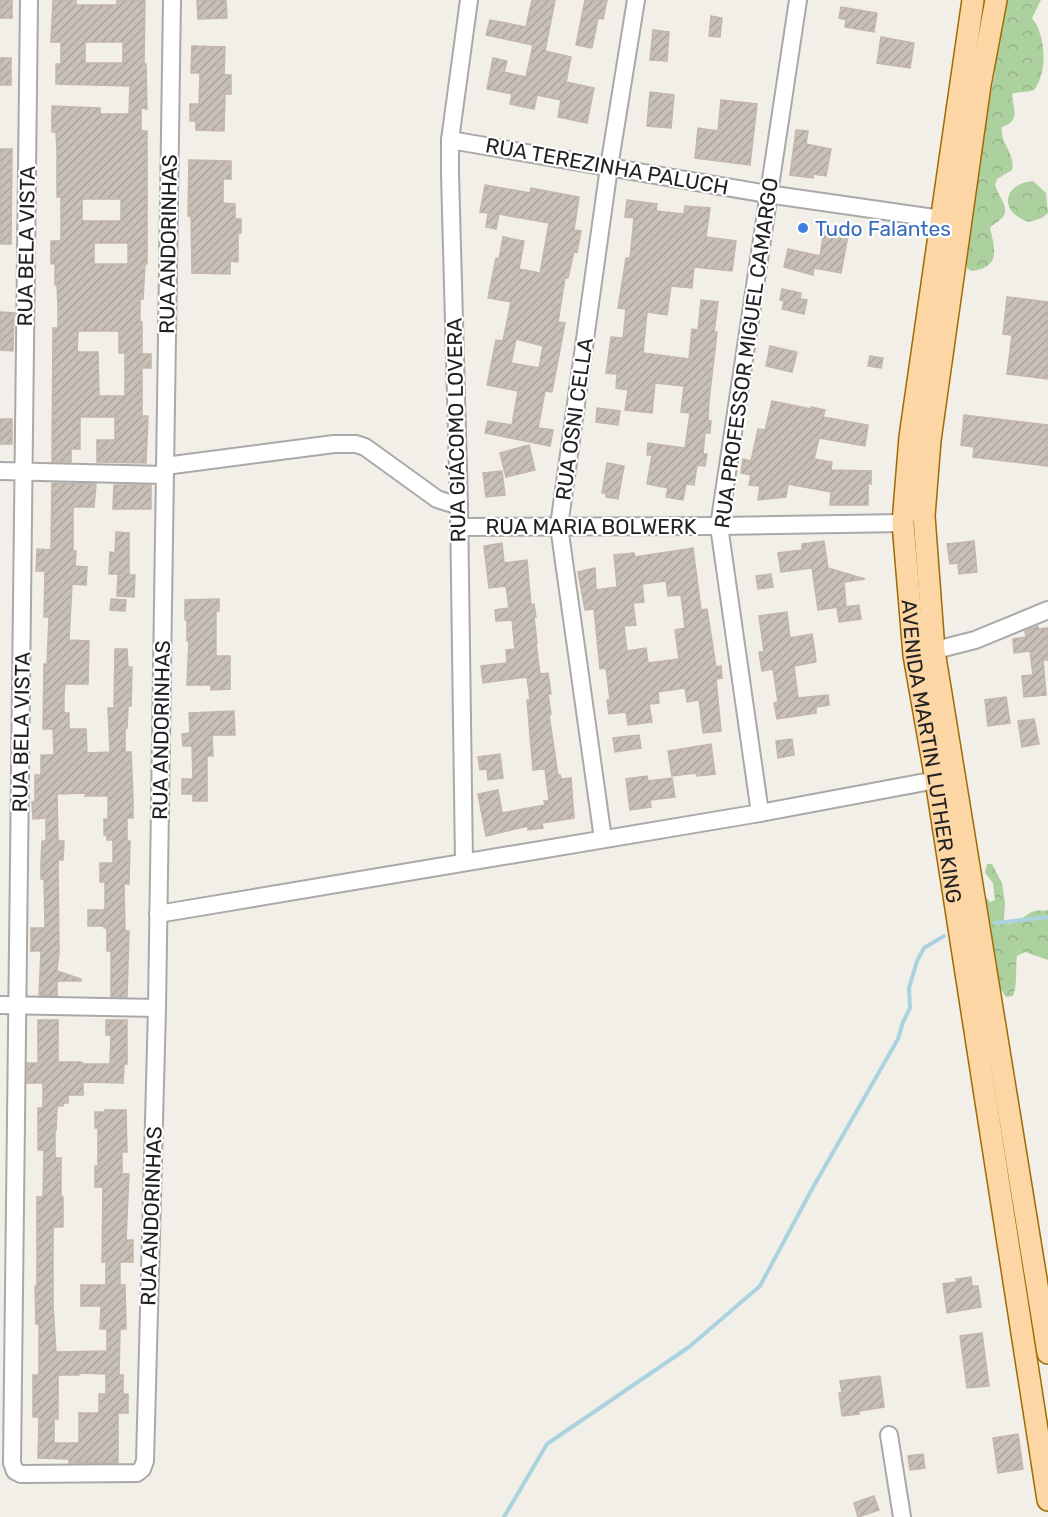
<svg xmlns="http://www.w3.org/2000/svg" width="1048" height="1517" font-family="Rubik,sans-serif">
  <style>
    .forest { fill: url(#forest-crowns) }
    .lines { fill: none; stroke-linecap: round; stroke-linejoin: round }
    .stream { stroke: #aad3df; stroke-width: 4 }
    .building { fill: url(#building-hatch); stroke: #c4b6ab; stroke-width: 1.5; fill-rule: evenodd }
    .minor-casing { stroke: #a9a9a9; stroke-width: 20 }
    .major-casing { stroke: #a06b00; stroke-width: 24 }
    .minor { stroke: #fff; stroke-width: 16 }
    .major { stroke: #fcd6a4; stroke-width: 21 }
    .shop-dot { fill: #3f7fe0; stroke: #fff; stroke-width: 2 }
    .labels { text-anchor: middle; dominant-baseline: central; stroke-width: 4.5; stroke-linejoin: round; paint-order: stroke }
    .street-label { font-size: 21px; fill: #222; stroke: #fff }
    .shop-label { font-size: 21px; fill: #366cbe; stroke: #fff; text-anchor: start }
  </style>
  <defs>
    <pattern id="forest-crowns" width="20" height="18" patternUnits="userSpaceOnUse" patternTransform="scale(1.5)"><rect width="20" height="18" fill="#add19e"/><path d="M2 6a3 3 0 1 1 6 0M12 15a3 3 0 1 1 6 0" fill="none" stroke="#95b388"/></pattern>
    <pattern id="building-hatch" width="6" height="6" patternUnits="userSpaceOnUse" patternTransform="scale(1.5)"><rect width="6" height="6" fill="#c7bfb8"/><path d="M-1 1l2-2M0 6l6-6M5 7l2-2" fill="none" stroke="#aba49e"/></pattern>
  </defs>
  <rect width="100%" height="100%" fill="#f2efe9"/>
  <g class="forest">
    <path d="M1003 0H1041L1032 18C1046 35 1048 72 1034 90 1026 93 1019 91 1012 94 1013 109 1021 121 1002 127 999 142 1016 154 1012 170L997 179 995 185C998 196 1011 208 1002 218 998 222 993 224 990 228 995 249 1001 268 971 271L967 268V235L975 181 979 170 978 153 995 73V51Z"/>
    <path d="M1033 181 1046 193 1048 213 1042 218 1029 222C997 212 1004 183 1033 181Z"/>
    <path d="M987 864H992L1002 883 1005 903 1004 920 1008 924C1019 922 1024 916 1032 912 1038 909 1042 912 1048 910V960L1025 952 1017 956C1015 969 1018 983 1013 996L1006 997C987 970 984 927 980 894L985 896 990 902 995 900 993 883 985 873Z"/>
  </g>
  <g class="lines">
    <g class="stream">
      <polyline points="995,923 1048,917"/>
      <polyline points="504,1517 547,1444 689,1347 760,1286 812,1189 898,1039 903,1022 910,1008 909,988 917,961 924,948 944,936"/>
    </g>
  </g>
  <g class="building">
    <rect x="0" y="0" width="12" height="18"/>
    <path d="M53 0H76V5H117V0H145L144 64H146L147 109 141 108V131H147V264H145L143 299H140V322H142V354H151V368H142V416H148L146 463 97 462V440H115V417H80V449H71V462H52L53 328H58V306L57 284 55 285V263L51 264V241H61V197H57V152L56 132H52V106L100 108V114H129L130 86 56 84V64H61V42H51ZM85 42H123V63H85ZM82 199H121V221H82ZM94 243H128V264H94ZM78 331H119V353H125V396H99L98 352H77Z"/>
    <polygon points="197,0 226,0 227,18 198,19"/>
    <polygon points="532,0 555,0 545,51 571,57 566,82 594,88 587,123 558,117 561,100 537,95 534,109 510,104 512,94 487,89 493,58 507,61 504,72 526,77 533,45 486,35 490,20 526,27"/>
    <polygon points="585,0 607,0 603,19 598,18 592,48 576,45"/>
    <polygon points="841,7 877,13 874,32 845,27 846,20 839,18"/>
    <polygon points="711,16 722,18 720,37 709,36"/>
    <polygon points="653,30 669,32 667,61 650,60"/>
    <polygon points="881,37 914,43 910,68 877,63"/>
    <polygon points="192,46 225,47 224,75 231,75 231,94 225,94 224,131 196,130 196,121 190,121 190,104 199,104 200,73 191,73"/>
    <rect x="0" y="58" width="11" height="27"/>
    <polygon points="650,92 674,95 671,128 647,126"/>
    <polygon points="721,100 757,104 750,165 695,158 698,128 718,131"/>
    <polygon points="796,130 808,131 806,144 831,149 826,176 813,174 813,178 790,175"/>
    <polygon points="0,149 12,149 11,244 0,244"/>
    <polygon points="189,160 231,161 231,179 223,179 223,203 235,204 235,219 241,219 241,233 238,233 238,262 230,261 230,274 192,273 191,216 188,216"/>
    <path d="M485 185 530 193 531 188 579 197 574 230 581 231 577 252 574 251 568 278H565L558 322 565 323 552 392 545 391 538 428 553 430 550 446 485 433 488 421 512 425 518 391 487 385 496 340 503 341 511 302 488 298 496 258 499 259 503 237 524 241 519 269 540 273 549 223 499 214 496 229 486 227 488 213 480 212ZM516 339 543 346 539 368 511 363Z"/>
    <polygon points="627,200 657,204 656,211 684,214 685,206 710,208 706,237 736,241 732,271 694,267 692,288 671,286 667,315 647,312 643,353 689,359 692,329 698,330 701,300 718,302 714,332 717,332 709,401 708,421 711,421 710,433 705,433 703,454 707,454 705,466 697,465 694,485 686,484 683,500 666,497 668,488 647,484 652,455 647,455 648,443 685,448 690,413 681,412 684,386 655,383 652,413 625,410 628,390 616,388 617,374 606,373 611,337 623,338 626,309 618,308 626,258 630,258 634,218 625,217"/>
    <polygon points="824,231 848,235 841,273 814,268 813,275 784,267 788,249 820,256"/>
    <polygon points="782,289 801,293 800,299 807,300 804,314 782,309 784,301 780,300"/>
    <polygon points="1007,297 1048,302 1048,379 1007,374 1012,335 1003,334"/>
    <polygon points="0,312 14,313 13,351 0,350"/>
    <polygon points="770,346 797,352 792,372 766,366"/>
    <polygon points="870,356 883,358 881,368 868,366"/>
    <polygon points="772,401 811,409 811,407 825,410 823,417 868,425 865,446 819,438 814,459 832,462 831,470 871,471 871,484 868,483 868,505 830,505 831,492 788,484 786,497 758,500 760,486 749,485 751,475 741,473 743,459 751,461 758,429 765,430"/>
    <polygon points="597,408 620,411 618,425 596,422"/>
    <polygon points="964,415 1048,425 1048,466 973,457 974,447 961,445"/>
    <rect x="0" y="419" width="12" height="25"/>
    <polygon points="529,445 535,470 506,477 500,453"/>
    <polygon points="607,463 624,466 618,499 606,497 606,493 602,493"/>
    <polygon points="502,471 505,495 486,497 483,473"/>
    <polygon points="52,483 96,484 94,507 73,507 73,551 76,551 75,566 87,567 86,585 72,584 69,640 89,641 88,684 65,684 64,694 64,713 69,713 69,729 86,729 87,753 110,752 108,708 114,708 115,649 127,649 128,667 132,667 131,706 128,706 127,728 125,728 125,752 131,752 133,798 133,818 127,818 127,841 130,841 129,884 124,884 125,931 129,931 127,997 111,997 111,951 107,951 107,928 104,928 104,926 88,926 88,910 105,910 105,882 100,882 100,863 113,863 113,840 107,840 107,835 104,835 104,819 108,820 108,796 85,796 86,793 57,794 58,841 64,841 63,860 58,860 59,952 57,971 81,979 81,981 57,981 57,996 39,995 41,951 31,951 31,928 45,928 44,879 41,879 41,863 42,841 46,841 46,818 33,819 32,802 35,802 35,775 41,775 41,755 54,755 53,729 43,729 44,664 47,664 49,617 44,617 45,571 36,571 37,549 51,550"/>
    <polygon points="114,485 151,485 151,509 113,509"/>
    <polygon points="116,532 129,533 129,575 135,575 134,597 117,596 118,574 109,574 110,552 115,553"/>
    <polygon points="824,541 828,568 865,579 844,582 846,606 818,610 812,568 781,572 778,553 802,550 802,544"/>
    <polygon points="974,541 977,572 959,574 958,563 950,564 947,544"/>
    <polygon points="502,543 504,563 527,560 531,605 534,604 536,617 534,617 537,643 536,643 540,674 548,673 551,694 548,694 551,714 549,715 558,775 560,775 561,779 571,778 574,818 542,823 543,828 528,830 528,826 486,836 478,794 498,790 502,813 545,805 544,801 549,801 545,769 533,770 527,700 530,700 527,677 483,683 481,666 507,663 506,650 515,649 512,620 496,621 495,610 509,608 506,586 489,588 484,546"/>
    <path d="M693 548 701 610 707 609 716 667 721 666 722 678 716 679 721 731 703 733 699 700 687 702 685 688 658 692 659 703 649 704 652 722 628 725 626 712 609 714 607 700H610L606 668 600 669 594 609 585 610 578 572 595 568 596 590 617 587 614 555 634 553 635 557ZM666 581 668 596 681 595 685 628 675 630 679 659 648 663 646 648 627 651 624 626 636 625 633 603 644 602 642 584Z"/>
    <polygon points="771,574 773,587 758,589 756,576"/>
    <polygon points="111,599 126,600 125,611 110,610"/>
    <polygon points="219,599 219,611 216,611 216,656 230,656 230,689 211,690 211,685 187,685 189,641 187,641 187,620 185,620 185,600"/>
    <polygon points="859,605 861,619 839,622 837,608"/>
    <polygon points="787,612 790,638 812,634 815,652 816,662 794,666 798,698 828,695 829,705 816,707 816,713 777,719 774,703 778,702 773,669 762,671 759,652 764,652 759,616"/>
    <polygon points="1038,626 1038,629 1048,628 1048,660 1043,660 1046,695 1024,697 1022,676 1033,675 1030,651 1014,653 1013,639 1026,637 1025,631"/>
    <polygon points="1006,697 1010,723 988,726 985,700"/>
    <polygon points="234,711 235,735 212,735 213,756 207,756 207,801 193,801 193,794 182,794 182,779 193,779 192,746 183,746 182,734 190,733 189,713"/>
    <polygon points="1034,719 1039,744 1022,747 1018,721"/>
    <polygon points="639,735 641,748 615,752 613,738"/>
    <polygon points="792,739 794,755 778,758 776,741"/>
    <polygon points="711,744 715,774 697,776 696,773 672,776 668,751"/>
    <polygon points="500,754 503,778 488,780 487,769 480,770 478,757"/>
    <polygon points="647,776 648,781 672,778 675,797 650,800 651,807 630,810 626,779"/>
    <path d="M38 1020H58V1062H82V1064H110L111 1035H106V1020H127V1064H124L123 1083 83 1082V1095H68V1103H63V1106H57L56 1130H55V1158H61V1197H63V1227H53V1306L56 1352 107 1351V1329H100L101 1306H81V1285H106V1262H102L103 1187H95V1166H98V1128H95V1112H104L105 1110H126L127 1152H122V1174H129L126 1240H133V1262H120V1285H125L126 1329H120L119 1375H123V1394H128V1413H118V1463H69V1459L38 1458 39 1417H33V1375H39V1324H36L35 1286H37V1197H43L44 1150H38V1108H43V1083H27V1063H38ZM79 1373 106 1374V1394H99V1413H79V1443H54V1419H58V1375H79Z"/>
    <polygon points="971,1277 972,1286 978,1286 981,1307 947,1313 943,1284 957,1282 956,1279"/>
    <polygon points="982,1333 989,1386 967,1388 960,1336"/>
    <polygon points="880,1376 884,1407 859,1411 859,1414 842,1416 839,1393 842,1393 840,1381"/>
    <polygon points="1018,1434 1023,1469 998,1473 993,1438"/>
    <polygon points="923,1454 925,1468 910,1470 908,1456"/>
    <polygon points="874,1496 879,1510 858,1517 854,1503"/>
  </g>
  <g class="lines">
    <g class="minor-casing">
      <g id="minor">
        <polyline points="29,0 12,1463 15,1471 21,1474 137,1473 142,1469 145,1461 157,1008 172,0"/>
        <polyline points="450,140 767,194 941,219"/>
        <polyline points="165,466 334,444 356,444 365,447 437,499 459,506"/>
        <polyline points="0,471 165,475"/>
        <polyline points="459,527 719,526 903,523"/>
        <polyline points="924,653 975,640 1048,610"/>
        <polyline points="760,813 719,526 798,0"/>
        <polyline points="603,839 559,526 609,167 636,0"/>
        <polyline points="464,862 459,506 450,174 450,140 469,0"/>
        <polyline points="158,914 760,813 936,780"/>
        <polyline points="0,1005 157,1008"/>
        <polyline points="889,1435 902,1517"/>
      </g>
    </g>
    <g class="major-casing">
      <g id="major">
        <path id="s1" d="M973 0 910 437 903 523 914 655 936 780 1048 1500"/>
        <polyline points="996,0 980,85 930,440 924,516 934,651 1048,1353"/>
      </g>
    </g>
    <use href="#minor" class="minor"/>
    <use href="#major" class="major"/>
  </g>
  <circle class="shop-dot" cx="803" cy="228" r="6"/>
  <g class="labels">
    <g class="street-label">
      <text transform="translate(607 166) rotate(10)">RUA TEREZINHA PALUCH</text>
      <text transform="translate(168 244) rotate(-89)">RUA ANDORINHAS</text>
      <text transform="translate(26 246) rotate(-89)">RUA BELA VISTA</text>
      <text transform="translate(746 353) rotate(-82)">RUA PROFESSOR MIGUEL CAMARGO</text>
      <text transform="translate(574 419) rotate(-82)">RUA OSNI CELLA</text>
      <text transform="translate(456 430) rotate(-91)">RUA GIÁCOMO LOVERA</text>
      <text x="591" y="526">RUA MARIA BOLWERK</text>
      <text transform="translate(161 730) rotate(-89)">RUA ANDORINHAS</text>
      <text transform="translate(21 732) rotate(-89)">RUA BELA VISTA</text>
      <text stroke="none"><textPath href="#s1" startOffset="758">AVENIDA MARTIN LUTHER KING</textPath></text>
      <text transform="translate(151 1216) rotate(-88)">RUA ANDORINHAS</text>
    </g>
    <g class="shop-label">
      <text x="815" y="228">Tudo Falantes</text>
    </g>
  </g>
</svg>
